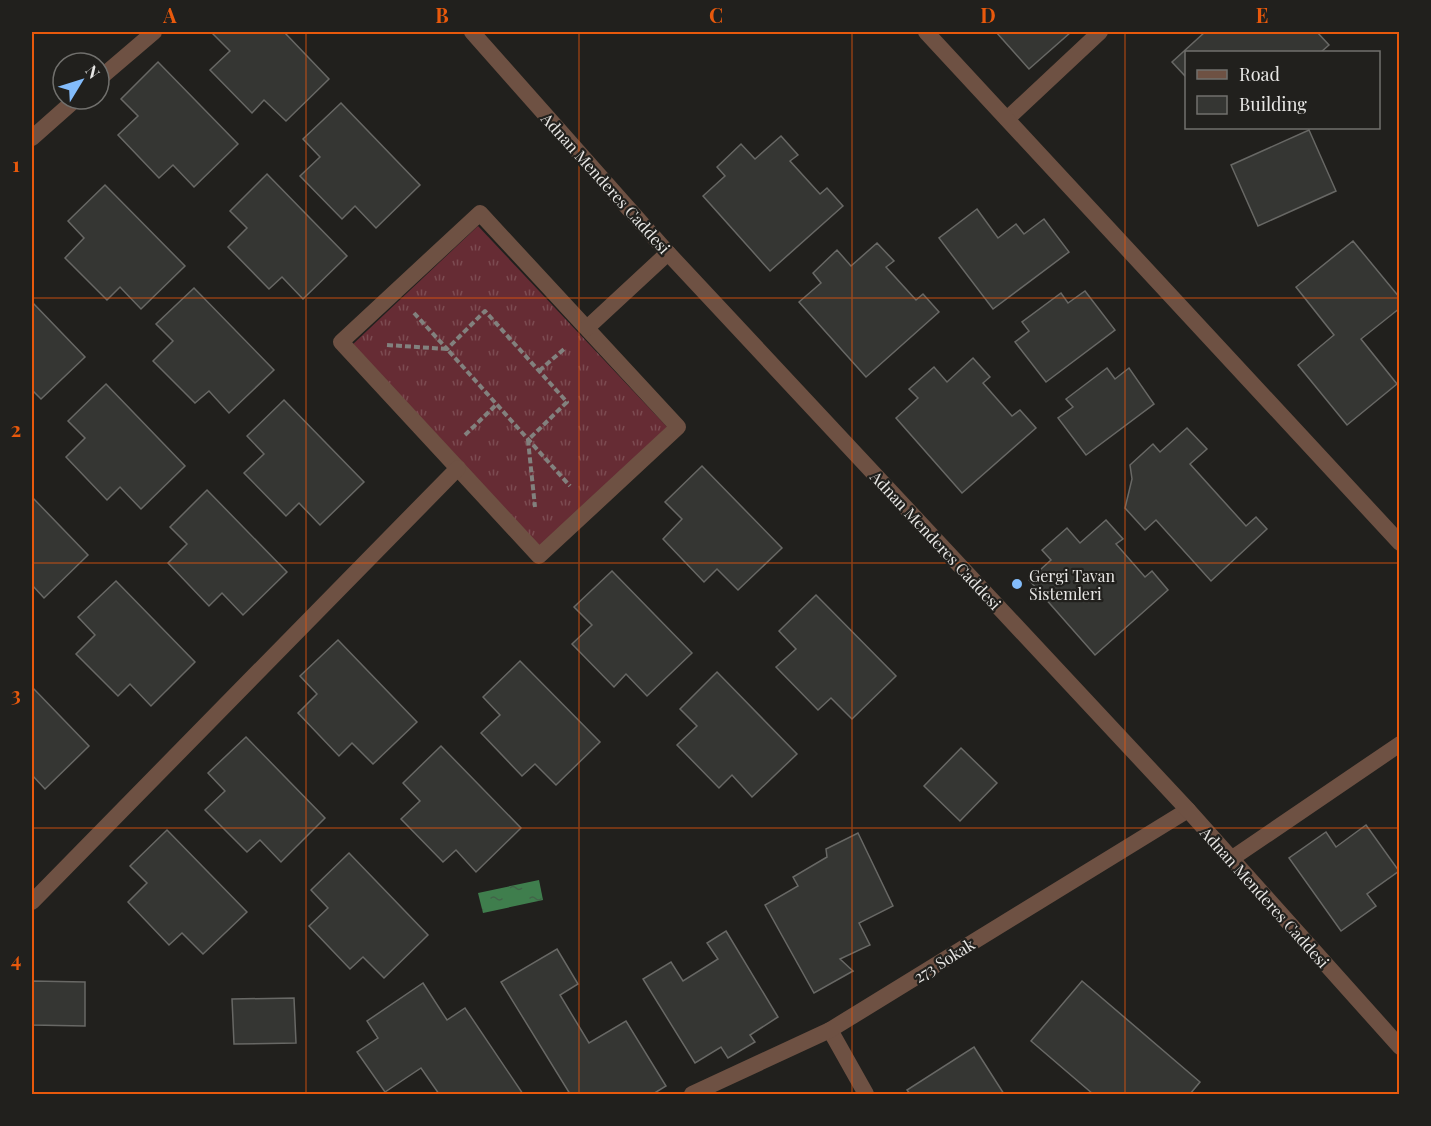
<svg xmlns="http://www.w3.org/2000/svg" width="1431" height="1126" font-family="'Playfair Display',serif">
  <style>
    .grass { fill: url(#grass-tufts) }
    .water { fill: url(#water-ripples) }
    .building { fill: #353633; stroke: #686865; stroke-width: 1.5 }
    .lines { fill: none; stroke-linecap: round; stroke-linejoin: round }
    .path { stroke: #82817e; stroke-width: 4; stroke-dasharray: 6 3; stroke-linecap: butt }
    .service { stroke: #6e5143; stroke-width: 16 }
    .minor { stroke: #6e5143; stroke-width: 16 }
    .tertiary { stroke: #6e5143; stroke-width: 16 }
    .grid { fill: none; stroke: #e8590c; stroke-width: 1.5; stroke-opacity: 0.55 }
    .poi-dot { fill: #83bcfb; stroke: #21201d; stroke-width: 2 }
    .labels { text-anchor: middle; dominant-baseline: central; stroke-width: 4.5; stroke-linejoin: round; paint-order: stroke }
    .street-label { font-size: 16px; fill: #e8e7e5; stroke: #21201d }
    .poi-label { font-size: 16px; fill: #e8e7e5; stroke: #21201d; text-anchor: start }
    .neatline { fill: none; stroke: #e8590c; stroke-width: 2 }
    .grid-label { font-size: 20px; text-anchor: middle; font-weight: bold; fill: #e8590c }
  </style>
  <defs>
    <pattern id="grass-tufts" width="24" height="20" patternUnits="userSpaceOnUse" patternTransform="scale(1.5)"><rect width="24" height="20" fill="#662c34"/><path d="M3 7l-1-3M5 7V3M7 7l1-3M15 17l-1-3M17 17v-4M19 17l1-3" fill="none" stroke="#7c4b51"/></pattern>
    <pattern id="water-ripples" width="26" height="14" patternUnits="userSpaceOnUse" patternTransform="scale(1.5)"><rect width="26" height="14" fill="#3f7e4d"/><path d="M2 4q2-2 4 0t4 0M15 11q2-2 4 0t4 0" fill="none" stroke="#426449"/></pattern>
  </defs>
  <rect width="100%" height="100%" fill="#21201d"/>
  <polygon class="grass" points="478,226 669,429 542,549 351,346"/>
  <polygon class="water" points="539,880 543,900 483,913 478,893"/>
  <g class="building">
    <polygon points="214,32 284,32 329,79 286,121 264,100 252,113 210,70 230,51 212,33"/>
    <polygon points="996,32 1071,32 1029,69"/>
    <polygon points="1205,32 1317,32 1329,45 1321,52 1186,52 1186,77 1172,62"/>
    <polygon points="158,62 238,144 194,187 173,165 159,178 118,135 138,116 121,99"/>
    <polygon points="341,103 420,185 376,228 355,206 342,219 300,176 320,157 303,139"/>
    <polygon points="1309,130 1336,191 1258,226 1231,165"/>
    <polygon points="781,136 798,155 790,161 820,194 827,188 843,206 770,271 703,196 725,176 717,167 741,144 755,159"/>
    <polygon points="267,174 347,256 303,299 282,277 269,289 228,247 247,228 230,211"/>
    <polygon points="105,185 185,266 141,309 120,287 107,300 65,258 84,238 68,221"/>
    <polygon points="977,209 998,238 1016,224 1024,234 1044,219 1069,252 993,309 939,238"/>
    <polygon points="1353,241 1400,298 1400,308 1361,339 1397,384 1347,425 1298,365 1334,335 1296,287"/>
    <polygon points="877,243 894,261 886,267 916,300 923,294 939,312 866,377 799,302 821,283 813,273 837,250 851,266"/>
    <polygon points="194,288 274,370 229,413 209,391 195,403 153,361 173,341 156,324"/>
    <polygon points="1085,291 1115,330 1046,382 1015,342 1029,331 1022,322 1061,293 1068,303"/>
    <polygon points="32,302 85,357 41,399 32,390"/>
    <polygon points="973,358 990,377 983,383 1012,416 1020,410 1036,428 962,493 896,418 918,398 909,389 934,367 947,382"/>
    <polygon points="1107,368 1115,379 1129,368 1154,404 1086,455 1058,418 1073,407 1066,399"/>
    <polygon points="106,384 185,466 141,509 120,487 107,500 66,457 85,438 68,421"/>
    <polygon points="284,400 364,482 320,525 299,503 286,516 244,473 264,454 247,436"/>
    <polygon points="1187,428 1207,449 1190,464 1246,526 1256,517 1267,529 1211,581 1156,520 1145,530 1125,508 1132,479 1130,465 1153,444 1160,452"/>
    <polygon points="702,466 782,548 738,590 717,569 704,582 663,539 682,519 665,502"/>
    <polygon points="207,490 287,572 243,615 222,593 209,606 168,563 187,544 170,527"/>
    <polygon points="32,497 88,555 44,598 32,585"/>
    <polygon points="1106,520 1123,539 1116,544 1145,577 1152,571 1168,590 1095,655 1029,580 1051,560 1042,550 1067,528 1080,543"/>
    <polygon points="612,571 692,653 647,696 626,674 614,687 572,644 592,625 574,607"/>
    <polygon points="116,581 195,662 151,706 130,684 118,696 76,654 95,635 78,617"/>
    <polygon points="816,595 896,676 852,719 831,698 818,710 776,667 796,649 779,631"/>
    <polygon points="338,640 417,722 373,764 352,743 339,756 298,713 317,694 300,676"/>
    <polygon points="520,661 600,742 556,785 535,764 522,776 481,733 500,715 483,697"/>
    <polygon points="717,672 797,754 752,797 732,775 719,788 677,745 697,726 680,709"/>
    <polygon points="32,687 89,746 45,789 32,775"/>
    <polygon points="246,737 325,818 281,862 260,840 247,852 205,810 225,791 208,773"/>
    <polygon points="441,746 521,828 476,872 456,850 443,862 401,819 420,801 403,783"/>
    <polygon points="961,748 997,783 960,821 924,786"/>
    <polygon points="1366,825 1399,871 1367,894 1376,906 1341,931 1289,858 1326,832 1336,847"/>
    <polygon points="167,830 247,912 203,954 182,933 169,945 128,902 147,883 130,866"/>
    <polygon points="858,833 893,906 859,923 870,945 840,959 853,971 814,993 765,905 798,886 793,877 827,857 826,849"/>
    <polygon points="349,853 428,935 384,978 363,957 350,969 309,926 328,908 311,890"/>
    <polygon points="726,931 778,1017 750,1035 755,1042 728,1058 721,1047 695,1063 643,979 671,962 683,981 718,959 707,943"/>
    <polygon points="557,949 578,984 560,995 589,1043 626,1021 666,1086 653,1094 570,1094 501,982"/>
    <polygon points="32,981 85,982 85,1026 32,1025"/>
    <polygon points="1082,981 1200,1082 1190,1094 1093,1094 1031,1041"/>
    <polygon points="423,983 447,1020 465,1008 523,1094 439,1094 421,1068 385,1092 357,1052 378,1038 367,1021"/>
    <polygon points="294,998 296,1043 234,1044 232,999"/>
    <polygon points="974,1047 1004,1094 910,1094 907,1090"/>
  </g>
  <g class="lines">
    <g class="path">
      <polyline points="414,313 447,349 485,311 567,402 528,440 535,507"/>
      <polyline points="387,345 447,349 570,486"/>
      <polyline points="539,371 564,349"/>
      <polyline points="465,435 497,404"/>
    </g>
    <polyline class="service" points="1007,119 1100,32"/>
    <g class="minor">
      <polyline points="926,32 1400,543"/>
      <polyline points="99,79 154,32"/>
      <polyline points="32,138 76,99"/>
      <polygon points="480,213 678,427 539,556 341,342"/>
      <polyline points="587,328 668,253"/>
      <polyline points="1231,859 1400,744"/>
      <polyline points="32,902 458,468"/>
      <polyline points="830,1030 866,1094"/>
      <polyline points="692,1094 830,1030 1188,810"/>
    </g>
    <polyline class="tertiary" points="472,32 668,253 1188,810 1400,1047"/>
  </g>
  <path class="grid" d="M306 32V1094M579 32V1094M852 32V1094M1125 32V1094M32 298H1400M32 563H1400M32 828H1400"/>
  <circle class="poi-dot" cx="1017" cy="584" r="6"/>
  <g class="labels">
    <g class="street-label">
      <text transform="translate(606 183) rotate(48)">Adnan Menderes Caddesi</text>
      <text transform="translate(936 540) rotate(47)">Adnan Menderes Caddesi</text>
      <text transform="translate(1265 897) rotate(48)">Adnan Menderes Caddesi</text>
      <text transform="translate(944 960) rotate(-32)">273 Sokak</text>
    </g>
    <g class="poi-label">
      <text x="1029" y="575">Gergi Tavan<tspan x="1029" dy="18">Sistemleri</tspan></text>
    </g>
  </g>
  <rect width="1431" height="1126" fill="none" stroke="#21201d" stroke-width="66"/>
  <rect x="1185" y="51" width="195" height="78" fill="#21201d" stroke="#71706d" stroke-width="1.5"/>
  <rect x="1197" y="70" width="30" height="9" fill="#6e5143" stroke="#71706d" stroke-width="1.5"/>
  <text x="1239" y="81" font-size="18" fill="#e8e7e5">Road</text>
  <rect x="1197" y="96" width="30" height="18" fill="#353633" stroke="#71706d" stroke-width="1.5"/>
  <text x="1239" y="111" font-size="18" fill="#e8e7e5">Building</text>
  <g transform="translate(81 81) rotate(52)"><circle r="28" fill="#21201d" stroke="#71706d" stroke-width="1.5"/>
  <path d="M0-4.5L10 22L0 15L-10 22Z" fill="#83bcfb"/>
  <text y="-9" font-size="16" font-weight="bold" text-anchor="middle" fill="#e8e7e5">N</text>
  </g>
  <rect x="33" y="33" width="1365" height="1060" class="neatline"/>
  <g class="grid-label">
    <text x="170" y="23">A</text>
    <text x="442" y="23">B</text>
    <text x="716" y="23">C</text>
    <text x="988" y="23">D</text>
    <text x="1262" y="23">E</text>
    <text x="16" y="172">1</text>
    <text x="16" y="437">2</text>
    <text x="16" y="702">3</text>
    <text x="16" y="967">4</text>
  </g>
</svg>
